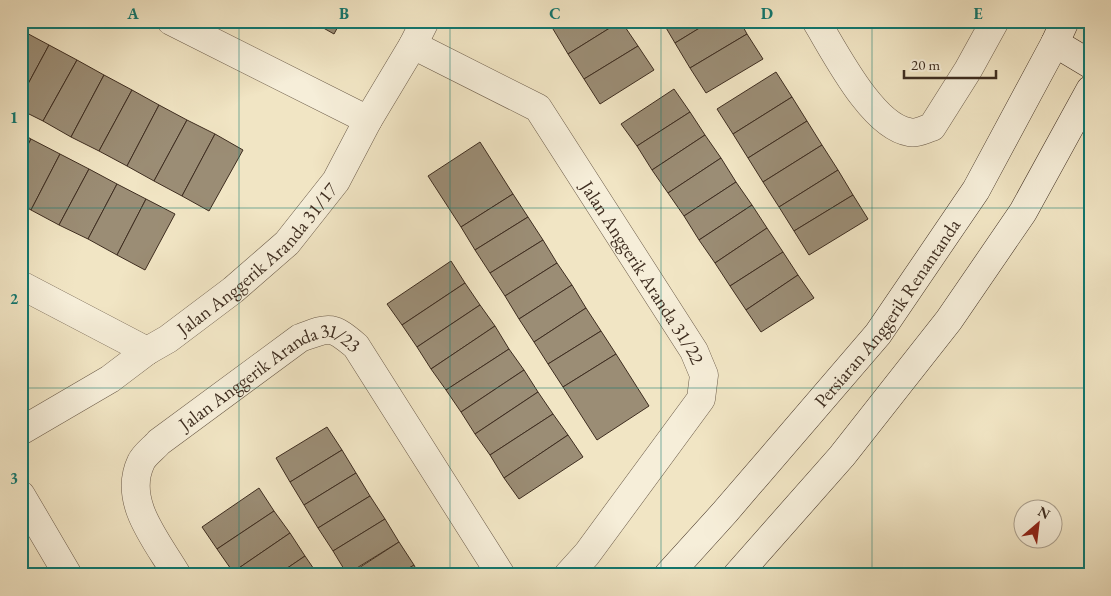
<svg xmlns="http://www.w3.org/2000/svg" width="1111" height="596" font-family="'EB Garamond',serif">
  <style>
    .building { fill: #9b8d75; stroke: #3e2d20 }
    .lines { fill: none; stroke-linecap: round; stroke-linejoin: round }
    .minor-casing { stroke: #6b5b49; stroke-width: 29 }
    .secondary-casing { stroke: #3e2d20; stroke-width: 29 }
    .minor { stroke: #f6eed9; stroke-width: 28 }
    .secondary { stroke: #f6eed9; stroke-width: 28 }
    .grid { fill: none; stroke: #0f766e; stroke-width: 1; stroke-opacity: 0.55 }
    .labels { text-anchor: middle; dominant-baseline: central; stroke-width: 5; stroke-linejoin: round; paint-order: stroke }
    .street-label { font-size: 19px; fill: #3e2d20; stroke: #f6eed9 }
    .neatline { fill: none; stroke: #0f766e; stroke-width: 2 }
    .grid-label { font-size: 16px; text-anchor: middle; font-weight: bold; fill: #0f766e }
  </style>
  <rect width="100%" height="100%" fill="#f1e5c4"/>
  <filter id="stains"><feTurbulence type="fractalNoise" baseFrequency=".004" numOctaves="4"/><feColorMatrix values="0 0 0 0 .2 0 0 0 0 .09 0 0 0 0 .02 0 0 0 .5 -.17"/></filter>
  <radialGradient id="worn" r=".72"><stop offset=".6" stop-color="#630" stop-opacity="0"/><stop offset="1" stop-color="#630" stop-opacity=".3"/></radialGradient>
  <g class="building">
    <polygon points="311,21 341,21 334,34"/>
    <polygon points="565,21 621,21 568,54 553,29"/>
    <polygon points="621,21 638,46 584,79 568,54"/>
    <polygon points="662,21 711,21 675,43"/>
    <polygon points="711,21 740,21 747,34 690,68 675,43"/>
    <polygon points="21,30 49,45 21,97"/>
    <polygon points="747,34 763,59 706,93 690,68"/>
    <polygon points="49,45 77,60 43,121 21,110 21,97"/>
    <polygon points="638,46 654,70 600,104 584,79"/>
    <polygon points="77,60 104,75 71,137 43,121"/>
    <polygon points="776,72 792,97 733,134 717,109"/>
    <polygon points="104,75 132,90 99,151 71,137"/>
    <polygon points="674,89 690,112 637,146 621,124"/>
    <polygon points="132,90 159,105 127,166 99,151"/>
    <polygon points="792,97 807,121 748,158 733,134"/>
    <polygon points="159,105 187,120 154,181 127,166"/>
    <polygon points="690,112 705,135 652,170 637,146"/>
    <polygon points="187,120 215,134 182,196 154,181"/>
    <polygon points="807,121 822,145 763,182 748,158"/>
    <polygon points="21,133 31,139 21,158"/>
    <polygon points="215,134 243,150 209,211 182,196"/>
    <polygon points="705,135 721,158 668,193 652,170"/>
    <polygon points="31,139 60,154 31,210 21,204 21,158"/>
    <polygon points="480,142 513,194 461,227 428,176"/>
    <polygon points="822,145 838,170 779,207 763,182"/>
    <polygon points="60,154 89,169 59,225 31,210"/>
    <polygon points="721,158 736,182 684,216 668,193"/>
    <polygon points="89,169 117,184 88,239 59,225"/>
    <polygon points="838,170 853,195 794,231 779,207"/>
    <polygon points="736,182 752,205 699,240 684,216"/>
    <polygon points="117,184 146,199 117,255 88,239"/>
    <polygon points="513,194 528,217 475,250 461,227"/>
    <polygon points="853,195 868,219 809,255 794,231"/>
    <polygon points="146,199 175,214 145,270 117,255"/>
    <polygon points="752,205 767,228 715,263 699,240"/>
    <polygon points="528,217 543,240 490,273 475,250"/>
    <polygon points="767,228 783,252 730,286 715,263"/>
    <polygon points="543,240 557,263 505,296 490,273"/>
    <polygon points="783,252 798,275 746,310 730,286"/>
    <polygon points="451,261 465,283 402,325 387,304"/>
    <polygon points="557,263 572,285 519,319 505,296"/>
    <polygon points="798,275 814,298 761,332 746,310"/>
    <polygon points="465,283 480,305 417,347 402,325"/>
    <polygon points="572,285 586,308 534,342 519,319"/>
    <polygon points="480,305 495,326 431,369 417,347"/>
    <polygon points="586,308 601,331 548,364 534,342"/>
    <polygon points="495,326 509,349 446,390 431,369"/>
    <polygon points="601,331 616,354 563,387 548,364"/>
    <polygon points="509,349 524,370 461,412 446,390"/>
    <polygon points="616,354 649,406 597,440 563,387"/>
    <polygon points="524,370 538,392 475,434 461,412"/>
    <polygon points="538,392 553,414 490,455 475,434"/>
    <polygon points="553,414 568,435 504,478 490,455"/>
    <polygon points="327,427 342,450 290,482 276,458"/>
    <polygon points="568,435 583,457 519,499 504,478"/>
    <polygon points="342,450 356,473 304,505 290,482"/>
    <polygon points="356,473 370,496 318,528 304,505"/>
    <polygon points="259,488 274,511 217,549 202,527"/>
    <polygon points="370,496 385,519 333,551 318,528"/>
    <polygon points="274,511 290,533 233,572 217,549"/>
    <polygon points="385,519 399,542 347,574 333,551"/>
    <polygon points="290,533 305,556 277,575 234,575 233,572"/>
    <polygon points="399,542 414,565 398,575 348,575"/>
    <polygon points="305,556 318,575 277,575"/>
    <polygon points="414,565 419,575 398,575"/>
  </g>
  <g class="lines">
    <g class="minor-casing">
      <g id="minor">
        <polyline points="171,21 368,120"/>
        <path d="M816 21C835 52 872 126 909 132 916 134 925 129 932 127L968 70 995 21"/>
        <path id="s1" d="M413 45 538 108 694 351 704 375 701 399 587 554 568 575"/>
        <polyline points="21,285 147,351"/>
        <path id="s2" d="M21 431 110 379 147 351 168 339 233 290 287 243 336 181 368 120 413 45 425 21"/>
        <polyline points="21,495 68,575"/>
        <path id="s3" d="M177 575C158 542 122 502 141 462 144 455 154 448 159 442L300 338C330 327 331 325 356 346L501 575"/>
      </g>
    </g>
    <g class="secondary-casing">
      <g id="secondary">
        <polyline points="1055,43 1090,64"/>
        <path id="s4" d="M668 575 725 512 878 334 976 190 1055 43 1065 21"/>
        <polyline points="737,575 842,456 949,320 1023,212 1090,90"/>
      </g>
    </g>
    <use href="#minor" class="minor"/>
    <use href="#secondary" class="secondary"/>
  </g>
  <path class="grid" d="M239 21V575M450 21V575M661 21V575M872 21V575M21 208H1090M21 388H1090"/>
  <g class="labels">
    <g class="street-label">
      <text stroke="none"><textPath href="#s2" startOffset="294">Jalan Anggerik Aranda 31/17</textPath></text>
      <text stroke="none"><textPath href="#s1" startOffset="335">Jalan Anggerik Aranda 31/22</textPath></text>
      <text stroke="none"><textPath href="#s4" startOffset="342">Persiaran Anggerik Renantanda</textPath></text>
      <text stroke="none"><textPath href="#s3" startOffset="285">Jalan Anggerik Aranda 31/23</textPath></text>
    </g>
  </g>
  <rect width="1111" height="596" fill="none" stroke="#f1e5c4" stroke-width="55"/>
  <g transform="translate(1038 524) rotate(28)"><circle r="24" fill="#f6eed9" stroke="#aca18f"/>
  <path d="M0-4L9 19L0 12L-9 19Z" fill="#8f2418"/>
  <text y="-8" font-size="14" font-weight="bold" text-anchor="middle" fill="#3e2d20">N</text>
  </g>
  <path d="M904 70v8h92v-8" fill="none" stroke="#3e2d20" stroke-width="2.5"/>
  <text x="911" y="70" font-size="15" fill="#3e2d20" stroke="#f6eed9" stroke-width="4" paint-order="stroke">20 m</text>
  <rect x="28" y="28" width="1056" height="540" class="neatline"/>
  <g class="grid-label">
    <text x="133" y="19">A</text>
    <text x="344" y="19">B</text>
    <text x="555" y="19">C</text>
    <text x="767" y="19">D</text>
    <text x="978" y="19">E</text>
    <text x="14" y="123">1</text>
    <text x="14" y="304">2</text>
    <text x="14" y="484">3</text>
  </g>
  <rect width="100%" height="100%" filter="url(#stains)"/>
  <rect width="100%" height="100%" fill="url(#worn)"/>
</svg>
